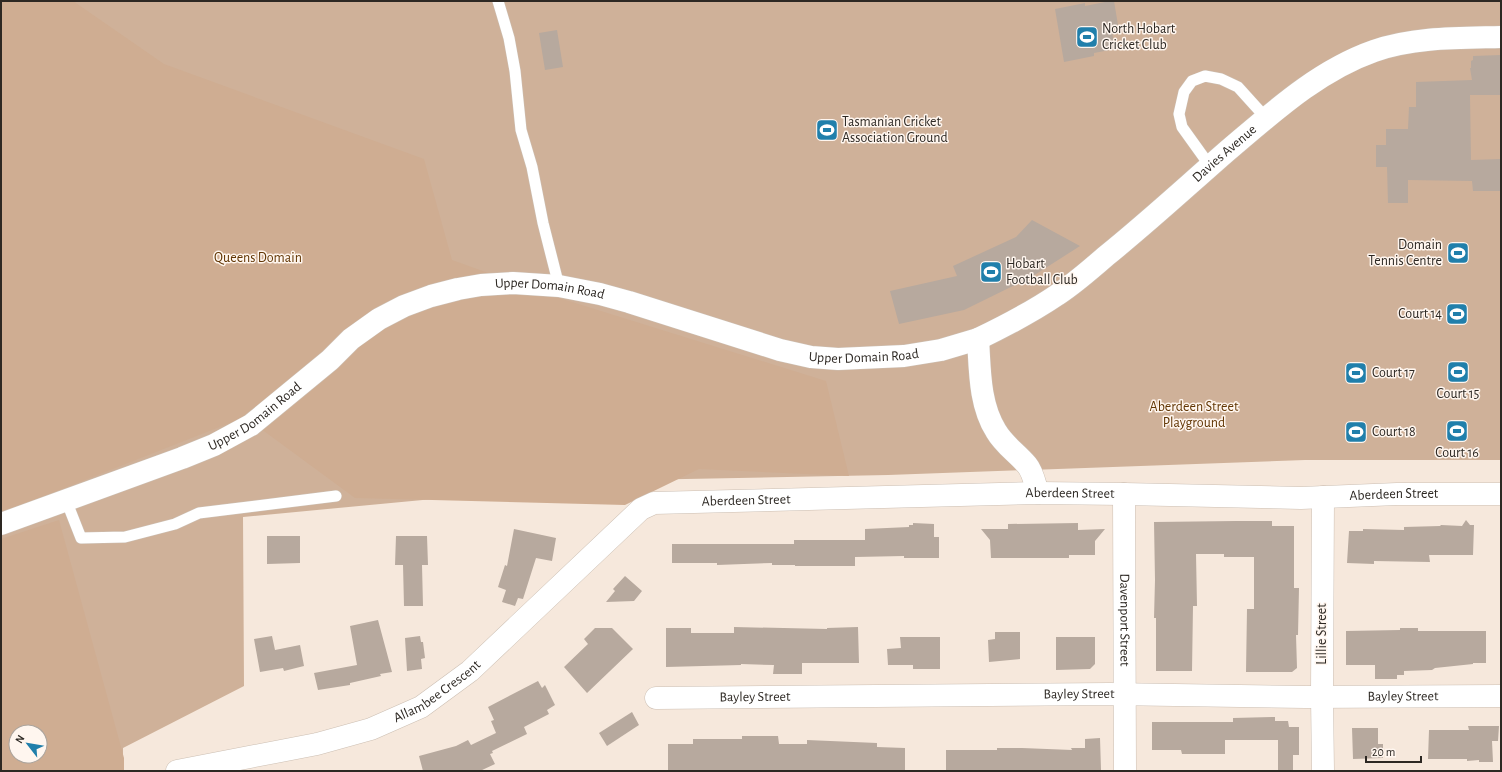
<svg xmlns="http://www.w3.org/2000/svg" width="1502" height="772" font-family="'Alegreya Sans',sans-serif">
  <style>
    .green { fill: #cfb199; fill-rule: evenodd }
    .forest { fill: #cfad92; fill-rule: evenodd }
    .building { fill: #b7a99e }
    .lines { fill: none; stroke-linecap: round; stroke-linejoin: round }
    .lane-casing { stroke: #ccbfb3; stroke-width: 12 }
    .street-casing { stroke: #ccbfb3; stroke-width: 23 }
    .secondary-casing { stroke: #ccbfb3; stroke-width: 23 }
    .lane { stroke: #fff; stroke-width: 11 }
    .street { stroke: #fff; stroke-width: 22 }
    .secondary { stroke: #fff; stroke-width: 22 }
    .labels { text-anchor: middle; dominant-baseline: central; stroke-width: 3; stroke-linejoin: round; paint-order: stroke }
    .poi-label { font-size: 14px; fill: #2d2823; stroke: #fff6ef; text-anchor: start }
    .street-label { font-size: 14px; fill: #2d2823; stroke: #fff6ef }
    .park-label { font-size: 14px; fill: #623604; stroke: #fff6ef }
  </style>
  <rect width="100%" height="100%" fill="#f6e8dc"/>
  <path class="green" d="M1 1H1501V460H1305L888 475 633 480 243 517 244 686 123 748V771H1ZM16 732H40V756H16Z"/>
  <g class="forest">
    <polygon points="1,1 73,1 164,64 424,159 452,260 556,297 826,381 849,476 699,469 625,505 355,498 245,417 1,513"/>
    <path d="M59 520 124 758V771H1V539ZM16 732H40V756H16Z"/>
  </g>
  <g class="building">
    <polygon points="1110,1 1114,1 1118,25 1111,26 1115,49 1094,53 1094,56 1064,62 1055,9 1085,3 1085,6"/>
    <polygon points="557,30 563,67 545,70 539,33"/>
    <polygon points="1501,55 1501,95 1470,95 1471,160 1501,159 1501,191 1473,191 1472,181 1408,180 1408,203 1388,203 1387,167 1376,167 1376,145 1386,145 1386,129 1408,129 1409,107 1416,107 1416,82 1472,80 1470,68 1471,68 1471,61 1473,60 1473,56"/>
    <polygon points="1032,220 1080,246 1033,276 964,310 899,324 890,291 957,276 953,266 1016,237"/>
    <polygon points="1466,520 1470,525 1474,525 1473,555 1429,555 1430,562 1374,561 1374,564 1347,563 1349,531 1363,531 1363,529 1404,530 1404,527 1440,526 1441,525 1462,526"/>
    <polygon points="1236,521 1272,521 1272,526 1294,526 1294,588 1299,588 1298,635 1296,635 1297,668 1292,672 1246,672 1247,609 1254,609 1254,557 1224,557 1224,554 1196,554 1197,606 1193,606 1192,671 1156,671 1156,618 1154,618 1155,580 1154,522"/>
    <polygon points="913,523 934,524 934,537 939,537 939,558 904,558 904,556 855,557 855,566 795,566 795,565 772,565 772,563 717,565 717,563 672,563 672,544 794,544 794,540 865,540 865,529 909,527 909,525 913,525"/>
    <polygon points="1078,523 1078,530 1105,529 1095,541 1095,555 1069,555 1069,558 991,558 990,540 981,529 1008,529 1008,524"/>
    <polygon points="514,529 556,538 552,561 536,558 523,599 518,598 515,606 502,602 506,590 498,587 505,565 507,566"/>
    <polygon points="267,536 300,536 300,563 267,564"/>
    <polygon points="396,536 427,536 428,565 422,565 423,606 404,606 403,565 395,565"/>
    <polygon points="625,576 642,591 634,601 606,602 615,591 613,589"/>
    <polygon points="378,620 392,672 380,674 381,676 350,683 350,685 318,690 314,673 357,665 350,626"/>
    <polygon points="734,627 827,629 827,628 858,627 859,663 802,663 802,674 773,674 774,665 741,664 741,665 666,667 666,628 691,628 691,633 734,633"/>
    <polygon points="595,628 612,628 633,649 587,693 564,667 588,644 584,639"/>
    <polygon points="1400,628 1418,628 1418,631 1486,631 1486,663 1473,663 1473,664 1435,668 1432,670 1404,671 1404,675 1397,675 1397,679 1375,679 1375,665 1346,665 1346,631 1400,630"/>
    <polygon points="995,632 1020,632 1020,659 989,662 988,640 995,639"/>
    <polygon points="272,636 275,650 300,645 304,666 284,671 283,668 260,672 254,639"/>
    <polygon points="420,636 421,642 423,642 425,658 421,659 422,669 407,671 405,638"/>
    <polygon points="900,637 940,637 940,669 913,669 913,665 888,665 887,649 901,648"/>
    <polygon points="1056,637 1095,637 1095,664 1090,669 1056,670"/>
    <polygon points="538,681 542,688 545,685 555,705 547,710 549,714 524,727 527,734 492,751 493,753 490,754 495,764 480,771 423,771 419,756 456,746 468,740 471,745 496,733 491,721 494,720 488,707"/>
    <polygon points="632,712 639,725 607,746 599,733"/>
    <polygon points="1275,717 1275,721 1288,721 1289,727 1299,727 1299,755 1293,755 1293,771 1278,771 1278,740 1225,740 1225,754 1182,754 1181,750 1152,750 1152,722 1233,722 1233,718"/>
    <polygon points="1468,726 1499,726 1498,741 1492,741 1493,762 1479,762 1479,760 1467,761 1467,759 1428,759 1429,730 1469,730"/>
    <polygon points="1352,728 1378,728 1378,744 1383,744 1383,758 1353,759"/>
    <polygon points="742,736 778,736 779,744 807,744 807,740 877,743 877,747 905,748 905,771 668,771 668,744 693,744 693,739 742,739"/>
    <polygon points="1100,738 1101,770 946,771 946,750 997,750 997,748 1022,748 1072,750 1071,748 1085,748 1085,739"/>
  </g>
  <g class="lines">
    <g class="lane-casing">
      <g id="lane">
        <polyline points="498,1 509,38 515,71 521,130 532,167 543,223 559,286"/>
        <polyline points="1210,166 1182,127 1179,114 1184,92 1192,81 1205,76 1221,79 1238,87 1266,118"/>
        <polyline points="66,500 81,538 125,537 175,524 199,513 336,496"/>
      </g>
    </g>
    <g class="street-casing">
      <g id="street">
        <path id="s1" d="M1124 494 1125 771"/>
        <polyline points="1323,497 1322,697 1323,771"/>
        <path id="s2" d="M1 524 182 458 214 445 251 425 330 360 351 339 379 319 404 306 431 296 458 289 481 285 513 283 559 286 600 294 629 302 780 350 811 357 838 359 904 356 941 350 978 339C980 369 979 404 996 431 1004 445 1017 453 1027 465 1033 472 1035 484 1038 493"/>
        <path id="s3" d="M656 698 1110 694 1306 697 1501 696"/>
        <path id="s4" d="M177 771 317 744 371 729 421 707 470 671 641 509 654 503 1038 493 1124 494 1301 498 1397 494H1501"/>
      </g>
    </g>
    <g class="secondary-casing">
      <g id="secondary">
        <path id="s5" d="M978 339C1005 326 1032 312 1057 295 1074 284 1090 270 1106 256 1147 223 1186 187 1226 152 1271 114 1317 71 1374 51 1414 37 1459 38 1501 37"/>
      </g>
    </g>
    <use href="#lane" class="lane"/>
    <use href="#street" class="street"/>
    <use href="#secondary" class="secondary"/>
  </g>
  <defs>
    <g id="stadium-square" transform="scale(1.15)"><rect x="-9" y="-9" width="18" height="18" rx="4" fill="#207fab" stroke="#fff6ef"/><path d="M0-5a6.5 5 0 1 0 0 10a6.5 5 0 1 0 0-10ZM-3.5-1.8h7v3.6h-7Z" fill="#fff"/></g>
  </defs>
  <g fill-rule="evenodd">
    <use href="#stadium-square" x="1087" y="37"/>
    <use href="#stadium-square" x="827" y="130"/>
    <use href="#stadium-square" x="1458" y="253"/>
    <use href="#stadium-square" x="991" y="272"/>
    <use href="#stadium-square" x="1457" y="314"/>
    <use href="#stadium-square" x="1458" y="372"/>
    <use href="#stadium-square" x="1356" y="373"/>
    <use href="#stadium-square" x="1457" y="431"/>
    <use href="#stadium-square" x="1356" y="432"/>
  </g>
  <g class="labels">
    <g class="poi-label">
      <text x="1102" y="29">North Hobart<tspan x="1102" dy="16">Cricket Club</tspan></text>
      <text x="842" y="122">Tasmanian Cricket<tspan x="842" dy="16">Association Ground</tspan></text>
      <text x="1442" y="245" text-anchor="end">Domain<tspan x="1442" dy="16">Tennis Centre</tspan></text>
      <text x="1006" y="264">Hobart<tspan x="1006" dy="16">Football Club</tspan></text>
      <text x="1442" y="314" text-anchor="end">Court 14</text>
      <text x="1372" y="373">Court 17</text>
      <text x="1458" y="394" text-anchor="middle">Court 15</text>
      <text x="1372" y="432">Court 18</text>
      <text x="1457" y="453" text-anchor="middle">Court 16</text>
    </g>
    <g class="street-label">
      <text stroke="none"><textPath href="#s5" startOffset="310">Davies Avenue</textPath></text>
      <text stroke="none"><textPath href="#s2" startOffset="613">Upper Domain Road</textPath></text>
      <text stroke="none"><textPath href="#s2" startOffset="937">Upper Domain Road</textPath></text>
      <text stroke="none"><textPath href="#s2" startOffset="277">Upper Domain Road</textPath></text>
      <text stroke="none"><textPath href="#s4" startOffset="980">Aberdeen Street</textPath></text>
      <text stroke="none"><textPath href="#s4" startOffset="1304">Aberdeen Street</textPath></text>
      <text stroke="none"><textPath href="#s4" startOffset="656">Aberdeen Street</textPath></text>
      <text stroke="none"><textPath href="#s1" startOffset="126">Davenport Street</textPath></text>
      <text transform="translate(1322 634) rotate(-90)">Lillie Street</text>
      <text stroke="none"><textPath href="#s4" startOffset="275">Allambee Crescent</textPath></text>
      <text stroke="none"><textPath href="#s3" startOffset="423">Bayley Street</textPath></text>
      <text stroke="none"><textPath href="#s3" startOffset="99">Bayley Street</textPath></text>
      <text stroke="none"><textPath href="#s3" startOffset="747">Bayley Street</textPath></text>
    </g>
    <g class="park-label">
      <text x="258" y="258">Queens Domain</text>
      <text x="1194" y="407">Aberdeen Street<tspan x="1194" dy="16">Playground</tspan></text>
    </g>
  </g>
  <rect width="1502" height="772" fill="none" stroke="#2d2823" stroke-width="4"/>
  <g transform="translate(28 744) rotate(301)"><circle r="19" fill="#fff6ef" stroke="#aba49d"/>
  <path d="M0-3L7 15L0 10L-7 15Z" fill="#207fab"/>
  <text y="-6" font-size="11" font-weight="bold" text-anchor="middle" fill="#2d2823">N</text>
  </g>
  <path d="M1366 756v6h55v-6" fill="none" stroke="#2d2823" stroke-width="2"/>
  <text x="1372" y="756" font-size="12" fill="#2d2823" stroke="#fff6ef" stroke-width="3" paint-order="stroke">20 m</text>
</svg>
